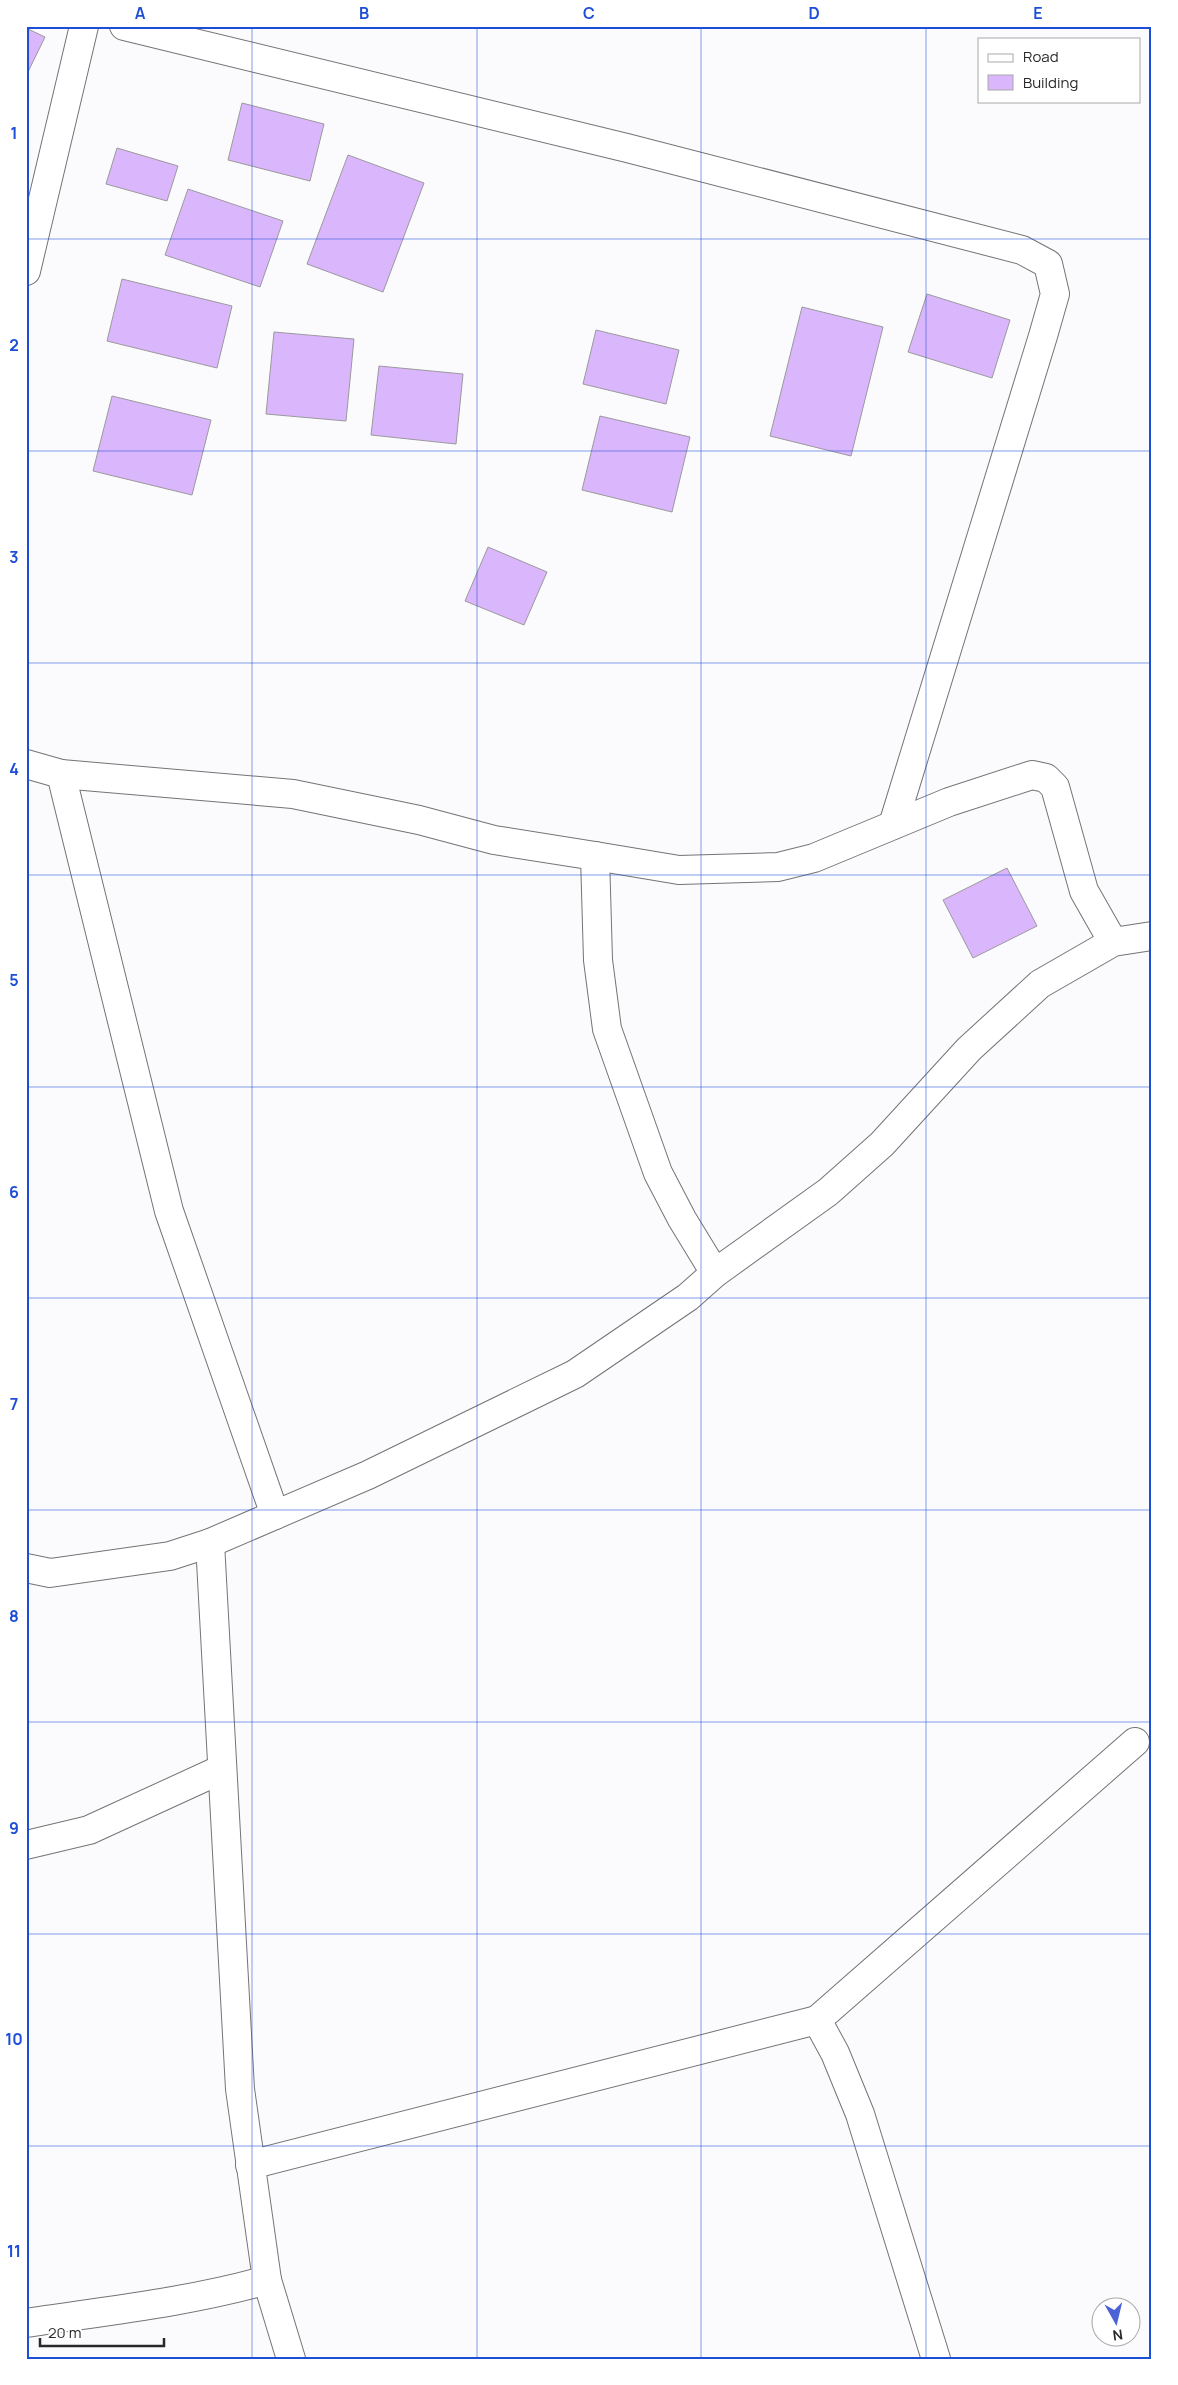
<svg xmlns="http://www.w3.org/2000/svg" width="1178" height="2385" font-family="Manrope,sans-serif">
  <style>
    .building { fill: #dab6fc; stroke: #9b999c }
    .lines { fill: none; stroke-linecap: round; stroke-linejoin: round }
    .street-casing { stroke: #747476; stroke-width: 30 }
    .street { stroke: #fff; stroke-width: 28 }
    .grid { fill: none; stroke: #1d4ed8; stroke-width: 1; stroke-opacity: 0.55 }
    .neatline { fill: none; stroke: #1d4ed8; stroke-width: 2 }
    .grid-label { font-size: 16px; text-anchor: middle; font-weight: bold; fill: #1d4ed8 }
  </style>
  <rect width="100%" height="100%" fill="#fbfbfe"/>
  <g class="building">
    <polygon points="26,28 45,37 26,76"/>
    <polygon points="242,103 324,124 310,181 228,160"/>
    <polygon points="117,148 178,166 167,201 106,184"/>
    <polygon points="348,155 424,183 383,292 307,264"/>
    <polygon points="188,189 283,221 260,287 165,255"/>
    <polygon points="122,279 232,306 217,368 107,341"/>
    <polygon points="927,294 1010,320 992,378 908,352"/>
    <polygon points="802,307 883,327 851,456 770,436"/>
    <polygon points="596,330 679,350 666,404 583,384"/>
    <polygon points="274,332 354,339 346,421 266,414"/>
    <polygon points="379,366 463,374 456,444 371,435"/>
    <polygon points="112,396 211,420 192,495 93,471"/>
    <polygon points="600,416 690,437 672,512 582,490"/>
    <polygon points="488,547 547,572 524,625 465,601"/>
    <polygon points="1007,868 1037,926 973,958 943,900"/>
  </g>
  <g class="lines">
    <g class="street-casing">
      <g id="street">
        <polyline points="124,26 627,148 1022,250 1048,264 1055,294 1043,336 893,825"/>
        <polyline points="26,271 84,26"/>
        <polyline points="26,764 61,774 293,794 419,820 494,840 595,856 598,960 607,1029 658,1173 682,1219 715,1273"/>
        <polyline points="61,774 169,1211 275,1515"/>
        <polyline points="595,856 679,870 778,867 814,858 949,802 1032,775 1046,778 1055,787 1084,891 1113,942"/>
        <polyline points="210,1543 240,2089 267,2280 291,2359"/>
        <polyline points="26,1568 50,1573 170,1556 210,1543 368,1475 575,1374 688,1297 715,1273 828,1192 882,1144 969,1049 1040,984 1113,942 1152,936"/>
        <polyline points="26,1845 89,1830 222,1769"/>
        <polyline points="817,2020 1135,1742"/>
        <polyline points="250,2165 817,2020 835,2053 860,2114 936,2359"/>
        <path d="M26 2323C106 2311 190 2302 267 2280"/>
      </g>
    </g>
    <use href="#street" class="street"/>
  </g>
  <path class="grid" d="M252 26V2359M477 26V2359M701 26V2359M926 26V2359M26 239H1152M26 451H1152M26 663H1152M26 875H1152M26 1087H1152M26 1298H1152M26 1510H1152M26 1722H1152M26 1934H1152M26 2146H1152"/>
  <rect width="1178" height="2385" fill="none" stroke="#ffffff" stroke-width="55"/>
  <rect x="978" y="38" width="162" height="65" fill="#ffffff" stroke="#a9a9a9"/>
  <rect x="988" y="54" width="25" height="8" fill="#ffffff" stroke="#a9a9a9"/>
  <text x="1023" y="62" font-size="15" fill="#282829">Road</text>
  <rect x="988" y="75" width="25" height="15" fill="#dab6fc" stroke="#a9a9a9"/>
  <text x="1023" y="88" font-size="15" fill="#282829">Building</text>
  <g transform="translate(1116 2322) rotate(172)"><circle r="24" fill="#ffffff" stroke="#a9a9a9"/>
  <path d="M0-4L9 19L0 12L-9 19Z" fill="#4b63d7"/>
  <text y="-8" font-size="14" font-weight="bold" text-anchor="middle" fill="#282829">N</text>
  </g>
  <path d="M40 2338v8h124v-8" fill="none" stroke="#282829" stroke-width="2.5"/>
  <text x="48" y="2338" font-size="15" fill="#282829" stroke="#ffffff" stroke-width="4" paint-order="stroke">20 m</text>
  <rect x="28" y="28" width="1122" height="2330" class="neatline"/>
  <g class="grid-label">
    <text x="140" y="19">A</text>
    <text x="364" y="19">B</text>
    <text x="589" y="19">C</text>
    <text x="814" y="19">D</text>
    <text x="1038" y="19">E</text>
    <text x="14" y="139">1</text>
    <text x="14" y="351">2</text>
    <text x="14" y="563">3</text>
    <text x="14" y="775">4</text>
    <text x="14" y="986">5</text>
    <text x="14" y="1198">6</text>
    <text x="14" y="1410">7</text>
    <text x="14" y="1622">8</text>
    <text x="14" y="1834">9</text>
    <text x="14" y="2045">10</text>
    <text x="14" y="2257">11</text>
  </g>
</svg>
